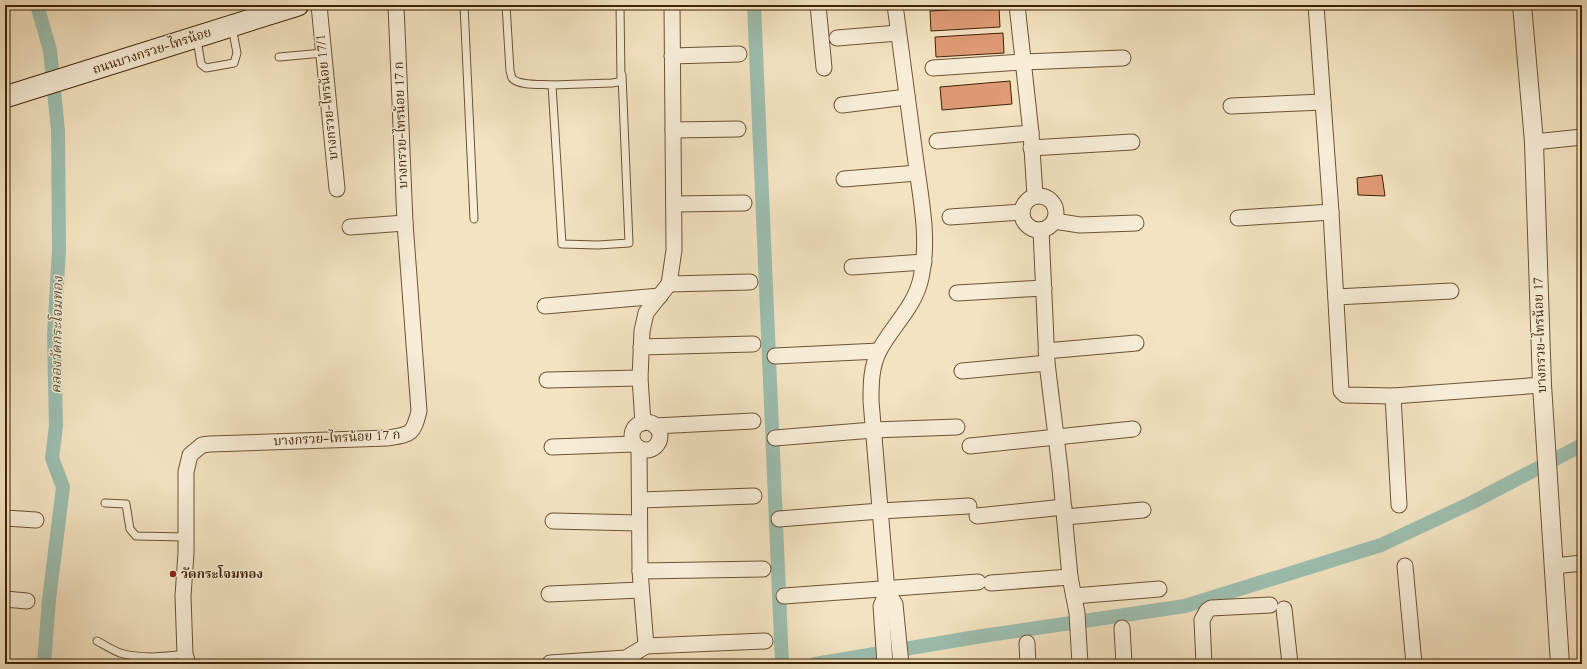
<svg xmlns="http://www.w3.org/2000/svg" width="1587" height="669" font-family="Cardo,'Noto Serif Thai',serif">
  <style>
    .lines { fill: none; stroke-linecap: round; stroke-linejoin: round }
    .canal { stroke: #9cbeaf; stroke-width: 14 }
    .building { fill: #df9a76; stroke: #3f2305 }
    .service-casing { stroke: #6c5334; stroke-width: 9 }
    .minor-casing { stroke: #6c5334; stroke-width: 17 }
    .tertiary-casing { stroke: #6c5334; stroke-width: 20 }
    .secondary-casing { stroke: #3f2305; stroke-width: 23 }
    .service { stroke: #f7edd7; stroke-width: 7 }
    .minor { stroke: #f7edd7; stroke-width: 15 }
    .tertiary { stroke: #f7edd7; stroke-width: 18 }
    .secondary { stroke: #f7edd7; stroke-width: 21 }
    .poi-dot { fill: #8f2418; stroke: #f7edd7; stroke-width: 1.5 }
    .labels { text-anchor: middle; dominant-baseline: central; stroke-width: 3; stroke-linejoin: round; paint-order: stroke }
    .street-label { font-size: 13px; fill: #3f2305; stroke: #f7edd7 }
    .poi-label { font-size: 13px; font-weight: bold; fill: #3f2305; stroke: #f7edd7; text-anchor: start }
    .water-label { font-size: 14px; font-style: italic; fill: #5b5238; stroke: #f7edd7 }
  </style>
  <rect width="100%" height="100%" fill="#f3e3c1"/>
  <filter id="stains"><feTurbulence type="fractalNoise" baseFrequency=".005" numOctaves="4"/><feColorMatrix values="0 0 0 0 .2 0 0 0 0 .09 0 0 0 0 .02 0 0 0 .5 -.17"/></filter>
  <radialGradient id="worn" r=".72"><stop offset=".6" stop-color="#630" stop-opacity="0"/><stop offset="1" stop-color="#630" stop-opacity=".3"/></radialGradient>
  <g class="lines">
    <g class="canal">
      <polyline points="37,5 50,50 58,131 59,250 54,334 56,426 52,458 63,487 49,600 44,664"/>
      <polyline points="754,5 782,664"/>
      <polyline points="815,664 976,637 1185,606 1381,545 1471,503 1582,445"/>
    </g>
  </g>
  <g class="building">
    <polygon points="999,7 1000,27 931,31 930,11"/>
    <polygon points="1003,33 1004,53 936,57 935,37"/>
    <polygon points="1010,81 1012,104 942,110 940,87"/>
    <polygon points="1382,175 1385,196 1358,195 1357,178"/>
  </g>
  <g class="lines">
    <g class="service-casing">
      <g id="service">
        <polyline points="464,5 474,219"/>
        <path d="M506 5 510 71C511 73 511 76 512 78 518 86 542 84 552 85L562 244 598 245 629 243 622 75"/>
        <polyline points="197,39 201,64 206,68 234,63 237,53 232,27"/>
        <polyline points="279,57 323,53"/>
        <polyline points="552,85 612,83 618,82 621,80 620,5"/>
        <polyline points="105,503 126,504 130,529 136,536 186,537"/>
        <path d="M97 641C105 645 112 650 120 653 142 659 163 657 185 654"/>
      </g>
    </g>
    <g class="minor-casing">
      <g id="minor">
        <polyline points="253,5 254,19"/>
        <polyline points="319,5 337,189"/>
        <polyline points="818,5 824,68"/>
        <path d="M895 5C902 55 908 105 915 155 920 195 930 238 921 278 915 307 892 326 879 351 871 367 871 384 871 401L887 592 895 604 901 664"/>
        <polyline points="1017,5 1031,133 1035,196"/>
        <polyline points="1316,5 1331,212 1341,391 1345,395 1393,396 1542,385"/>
        <polyline points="837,38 898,33"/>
        <polyline points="672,56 739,54"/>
        <polyline points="933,68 1023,62 1123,58"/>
        <polyline points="842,105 907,97"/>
        <polyline points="1231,106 1323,102"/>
        <polyline points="673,130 738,129"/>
        <polyline points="937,141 1031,133"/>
        <polyline points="1534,142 1582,137"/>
        <polyline points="1031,148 1132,142"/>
        <polyline points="844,179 917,173"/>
        <circle cx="1039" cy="213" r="17"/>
        <polyline points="674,204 744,203"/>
        <polyline points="950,217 1022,212"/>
        <polyline points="1238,218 1331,212"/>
        <polyline points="1054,221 1080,225 1136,223"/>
        <polyline points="350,227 405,223"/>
        <polyline points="1041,230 1047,363 1060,469 1070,577 1077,613 1080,664"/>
        <polyline points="852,267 924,262"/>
        <polyline points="669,284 750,282"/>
        <polyline points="957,293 1044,288"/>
        <polyline points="1336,297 1451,291"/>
        <polyline points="545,306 660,296"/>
        <polyline points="641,347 753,344"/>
        <polyline points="1046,351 1136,343"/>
        <polyline points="775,356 879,351"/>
        <polyline points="962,371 1047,363"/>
        <polyline points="547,380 640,378"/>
        <polyline points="1393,396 1399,505"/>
        <circle cx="646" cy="436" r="14"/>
        <polyline points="643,423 640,378 642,331 646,313 669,284 674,250 672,5"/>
        <polyline points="655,426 753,421"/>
        <polyline points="775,438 873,430 957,427"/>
        <polyline points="970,446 1133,429"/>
        <polyline points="552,447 634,444"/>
        <polyline points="640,500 754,496"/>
        <polyline points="977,516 1064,507"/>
        <polyline points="1065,517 1143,510"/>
        <polyline points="5,518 36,520"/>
        <polyline points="779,519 880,511 969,506"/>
        <polyline points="553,521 639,523"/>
        <polyline points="1405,566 1414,664"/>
        <polyline points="1554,566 1582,563"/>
        <polyline points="640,571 763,569"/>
        <polyline points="991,583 1070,577"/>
        <polyline points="549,594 641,590"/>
        <polyline points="784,596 978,582"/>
        <polyline points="1074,596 1159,589"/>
        <polyline points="5,599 27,601"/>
        <polyline points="1284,609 1290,664"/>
        <polyline points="1122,628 1124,664"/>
        <polyline points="1027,643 1028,664"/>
        <polyline points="646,646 765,641"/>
        <polyline points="550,663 626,658 646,646 640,571 639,448"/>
        <path d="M188 664 185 654 183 596 186 553V472L190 455 202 445 210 444 388 438C411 434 413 435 419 411L405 223 396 5"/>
        <polyline points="885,664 881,606 887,592"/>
        <polyline points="1204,664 1202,620 1207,611 1211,608 1270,605"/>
      </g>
    </g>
    <g class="tertiary-casing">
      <polyline id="tertiary" points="1522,5 1534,142 1542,385 1560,664"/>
    </g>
    <g class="secondary-casing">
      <polyline id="secondary" points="5,97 298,5"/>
    </g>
    <use href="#service" class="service"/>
    <use href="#minor" class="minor"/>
    <use href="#tertiary" class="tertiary"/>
    <use href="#secondary" class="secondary"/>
  </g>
  <circle class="poi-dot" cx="173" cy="574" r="4"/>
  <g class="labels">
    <g class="street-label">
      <text transform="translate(152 51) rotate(-18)">ถนนบางกรวย-ไทรน้อย</text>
      <text transform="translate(327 97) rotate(-96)">บางกรวย-ไทรน้อย 17/1</text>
      <text transform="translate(401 125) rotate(-92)">บางกรวย-ไทรน้อย 17 ก</text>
      <text transform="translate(1540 335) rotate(-92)">บางกรวย-ไทรน้อย 17</text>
      <text transform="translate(337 438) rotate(-3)">บางกรวย-ไทรน้อย 17 ก</text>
    </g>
    <g class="poi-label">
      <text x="181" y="574">วัดกระโจมทอง</text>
    </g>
    <g class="water-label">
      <text transform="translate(57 335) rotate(-89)">คลองวัดกระโจมทอง</text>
    </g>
  </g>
  <rect width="1587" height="669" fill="none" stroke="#f3e3c1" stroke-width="20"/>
  <rect x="6" y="6" width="1575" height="657" fill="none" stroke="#3f2305" stroke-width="2"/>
  <rect x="10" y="10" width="1567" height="649" fill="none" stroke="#3f2305"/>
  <rect width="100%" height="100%" filter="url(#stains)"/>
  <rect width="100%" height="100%" fill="url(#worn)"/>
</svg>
